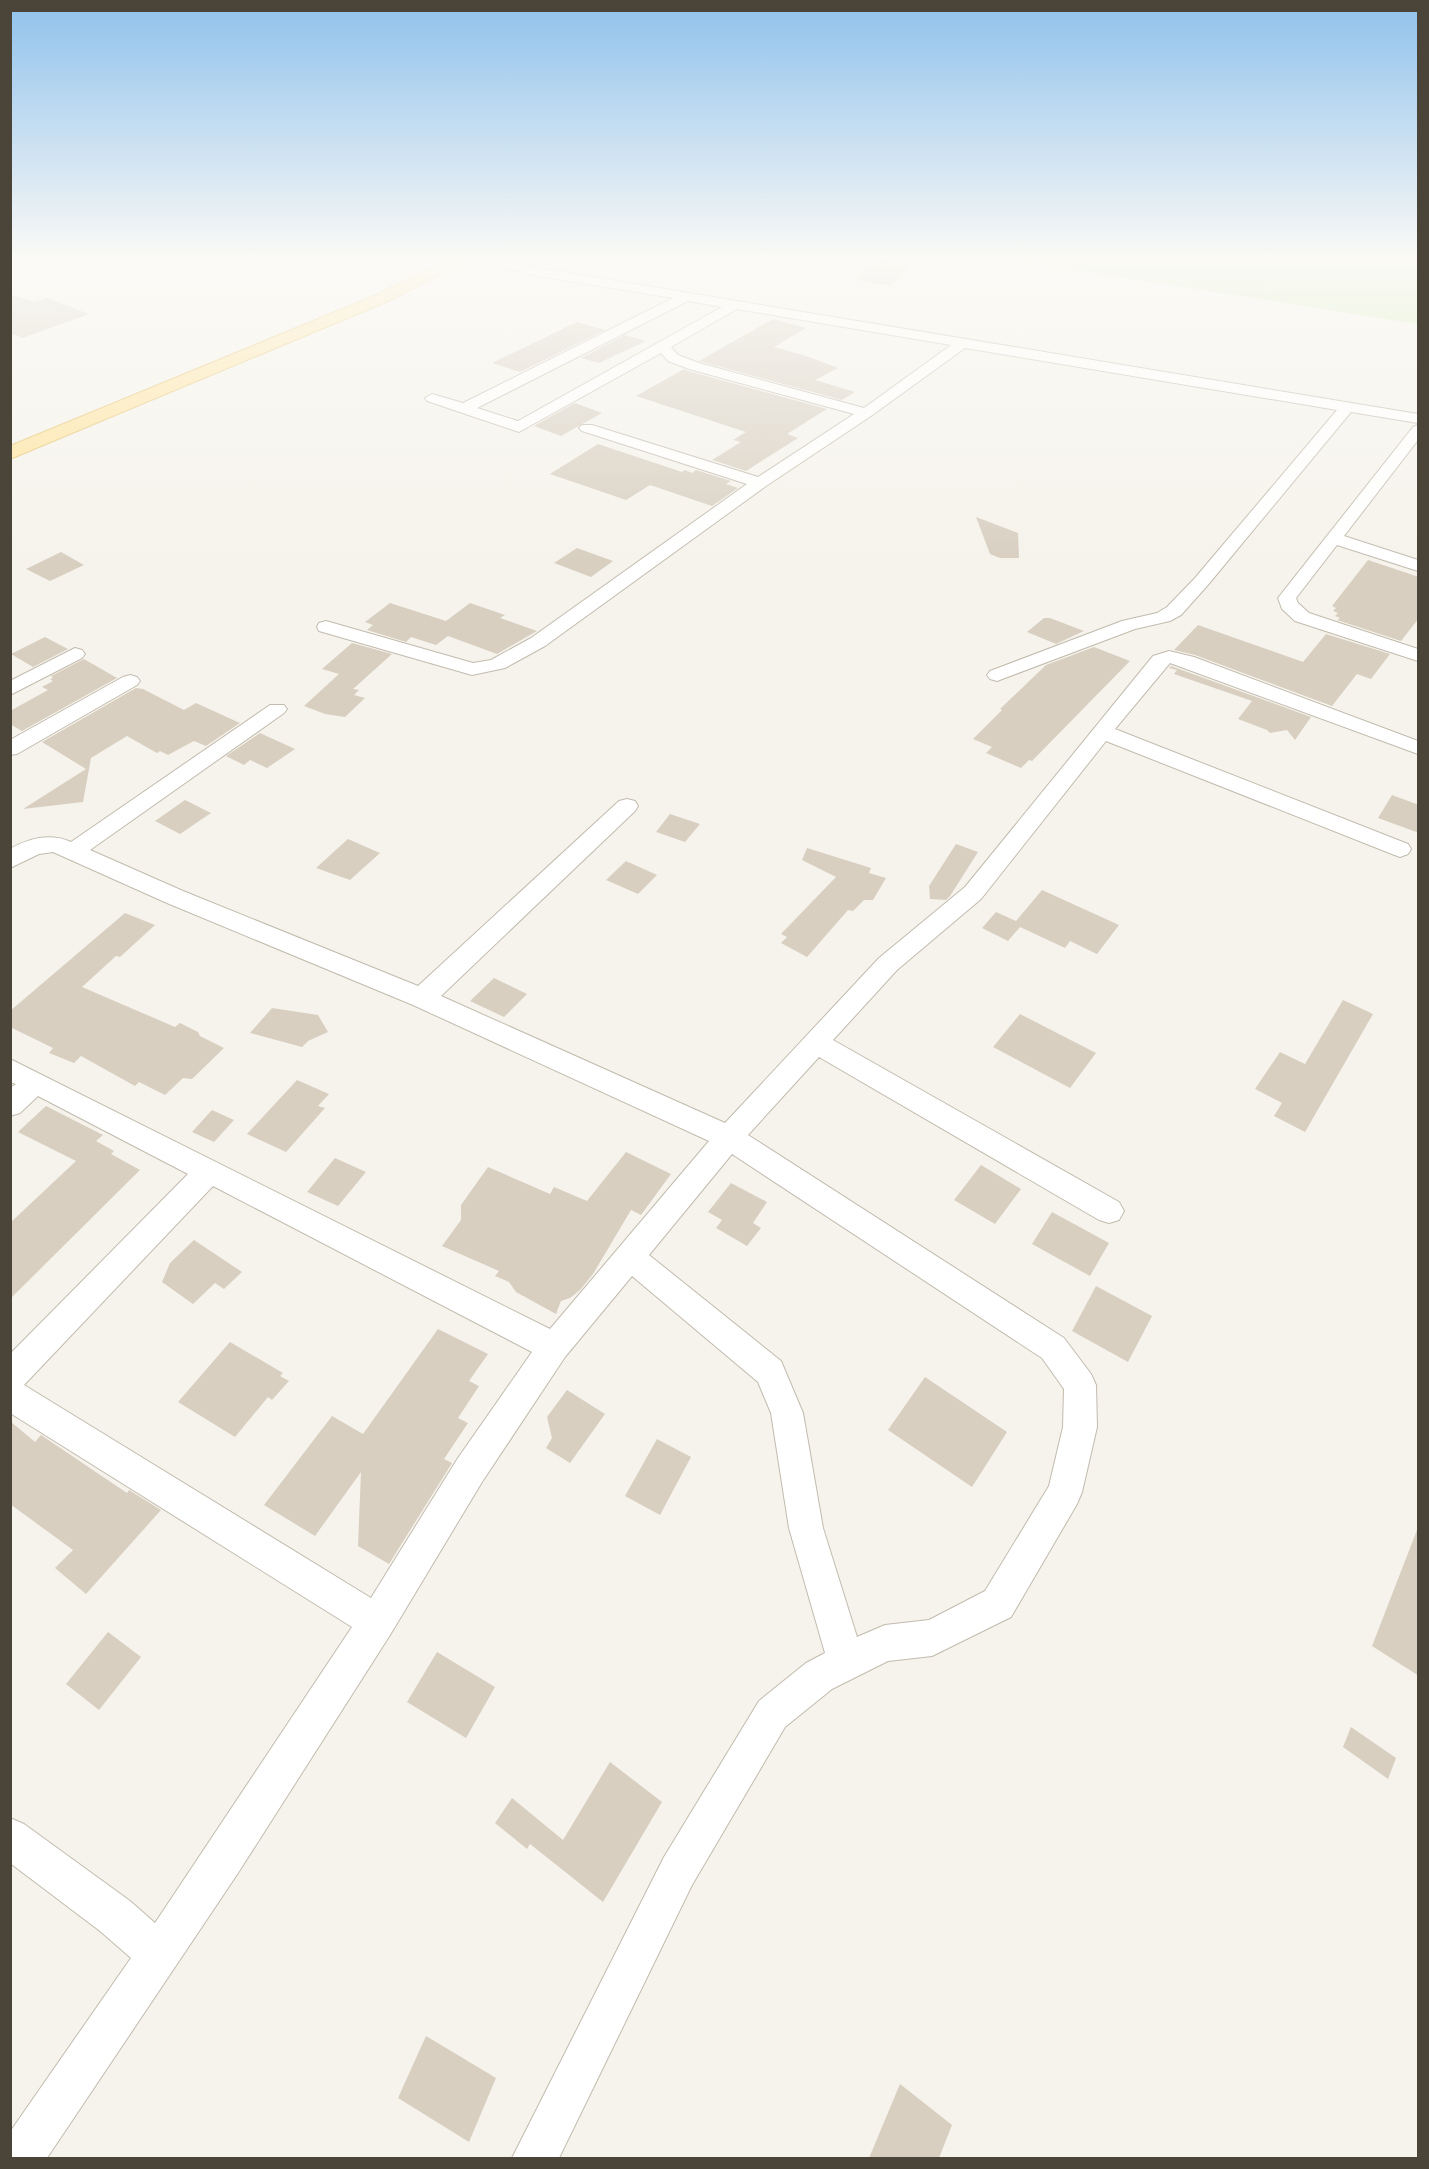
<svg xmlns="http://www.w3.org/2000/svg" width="1429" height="2169" font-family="'Source Sans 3',sans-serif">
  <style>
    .green { fill: #d2eab5 }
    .building { fill: #d8cfc1 }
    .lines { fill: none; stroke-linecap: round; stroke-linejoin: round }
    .minor-casing { stroke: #c2bbae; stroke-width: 2 }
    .major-casing { stroke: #e6c16a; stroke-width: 2 }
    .minor { fill: #fff; fill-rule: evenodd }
    .major { fill: #ffe39c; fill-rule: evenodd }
  </style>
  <rect width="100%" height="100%" fill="#f6f3ec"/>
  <polygon class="green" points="1000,258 1418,258 1418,324"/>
  <g class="building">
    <polygon points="876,259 911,265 892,286 856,280"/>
    <polygon points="10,294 34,302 47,298 89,314 23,338 10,333"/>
    <polygon points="773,319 806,328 774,347 806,356 838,368 815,380 855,392 842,400 699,361"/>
    <polygon points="577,322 605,330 520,372 492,363"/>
    <polygon points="625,335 646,341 599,363 581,358"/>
    <polygon points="684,369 688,371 827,409 787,434 798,438 746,471 712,460 741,442 733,440 746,432 636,396"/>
    <polygon points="575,403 602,413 561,436 534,426"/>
    <polygon points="598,444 682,472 685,470 692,473 696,470 731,481 726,484 738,488 712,506 650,485 626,500 550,474"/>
    <polygon points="976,517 1018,533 1019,558 1000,558 990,554"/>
    <polygon points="577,548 613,561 591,577 554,563"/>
    <polygon points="61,552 84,565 50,581 26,569"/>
    <polygon points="1368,560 1419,577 1419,618 1401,641 1337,620 1340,618 1335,616 1338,613 1333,611 1336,608 1332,606"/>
    <polygon points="390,603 446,621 470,603 505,615 500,618 537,631 497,654 448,636 436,645 411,637 406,642 367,630 373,625 365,622"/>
    <polygon points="1044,618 1050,618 1084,631 1056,644 1027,632"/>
    <polygon points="1198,625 1303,662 1326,634 1390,654 1371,679 1357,674 1332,706 1195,655 1174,650"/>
    <polygon points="45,637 68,649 33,667 11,654"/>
    <polygon points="352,643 392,654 353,689 359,690 354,695 365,698 345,717 325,714 304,706 339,674 322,669"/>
    <polygon points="1094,647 1130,661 1032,761 1029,760 1021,768 986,753 992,747 973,739 1002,710 1000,709 1046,665"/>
    <polygon points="84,659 117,678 22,731 10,724 10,711 48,690 42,687 53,681 50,679 53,678 51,676"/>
    <polygon points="1171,666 1311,717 1295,740 1287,730 1270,733 1267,730 1238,719 1252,701 1174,674 1177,670 1169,668"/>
    <polygon points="136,688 143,689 184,710 196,703 240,723 206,746 194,741 168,755 160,751 157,753 127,736 91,758 83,802 23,809 86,769 42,742"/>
    <polygon points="260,733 295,749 267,768 250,760 244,765 226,756"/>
    <polygon points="1392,795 1419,805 1419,833 1378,818"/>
    <polygon points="185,800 211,813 180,834 155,821"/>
    <polygon points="670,814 700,824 685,842 656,832"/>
    <polygon points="348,839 380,853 350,880 316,868"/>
    <polygon points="956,844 978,852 950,896 946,900 930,899 929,886"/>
    <polygon points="807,848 871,868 869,873 886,878 873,900 864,900 853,911 848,910 807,957 781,943 787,937 781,934 836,877 802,860"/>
    <polygon points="626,861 657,875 638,894 606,880"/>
    <polygon points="1042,890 1119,925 1097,954 1070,941 1065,948 1020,927 1008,941 982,928 996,912 1016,921"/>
    <polygon points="125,913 155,925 120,957 116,956 82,987 175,1027 180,1023 198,1032 200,1036 224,1048 192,1079 183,1078 165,1095 139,1082 135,1086 81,1056 74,1063 49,1053 53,1048 10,1027 10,1011"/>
    <polygon points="494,978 527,994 504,1017 470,1001"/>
    <polygon points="1343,1000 1373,1014 1305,1132 1274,1116 1282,1103 1255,1089 1280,1052 1305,1064"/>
    <polygon points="272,1008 318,1015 328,1032 308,1041 302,1047 250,1033"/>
    <polygon points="1020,1014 1096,1053 1070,1088 993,1047"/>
    <polygon points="297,1080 329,1094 318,1106 325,1108 286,1152 247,1134"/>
    <polygon points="46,1106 103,1135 96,1141 114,1151 111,1154 140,1170 10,1299 10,1223 76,1161 18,1132"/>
    <polygon points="212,1110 234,1120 214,1142 192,1132"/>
    <polygon points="626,1152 671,1174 641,1215 631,1210 593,1274 580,1290 570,1298 561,1301 556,1314 516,1292 509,1282 495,1276 499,1271 442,1246 461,1220 461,1205 488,1167 550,1194 554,1187 587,1201"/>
    <polygon points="335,1158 366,1172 338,1206 307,1192"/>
    <polygon points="981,1165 1021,1189 995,1224 954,1200"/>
    <polygon points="731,1183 767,1202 753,1223 761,1228 747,1246 716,1228 722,1220 708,1212"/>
    <polygon points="1052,1212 1109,1243 1090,1276 1032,1244"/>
    <polygon points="194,1240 242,1272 224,1289 215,1283 193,1304 162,1282 170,1263"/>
    <polygon points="1096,1286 1152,1316 1128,1362 1072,1331"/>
    <polygon points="438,1329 488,1354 469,1381 479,1386 458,1418 468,1423 444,1459 452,1463 389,1564 358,1546 361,1472 315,1536 264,1505 332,1416 363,1434"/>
    <polygon points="230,1342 283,1373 280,1376 289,1381 272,1400 268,1397 235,1437 178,1402"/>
    <polygon points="925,1377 1007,1432 972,1487 888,1430"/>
    <polygon points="567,1390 605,1414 570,1463 546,1448 552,1438 547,1417"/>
    <polygon points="10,1421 35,1442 41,1435 127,1493 129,1490 161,1510 86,1594 55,1568 73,1550 10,1504"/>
    <polygon points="657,1439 691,1457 660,1515 625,1496"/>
    <polygon points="1417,1530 1419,1531 1419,1676 1372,1646"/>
    <polygon points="108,1632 141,1657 99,1710 66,1684"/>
    <polygon points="437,1652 495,1687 466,1738 407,1702"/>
    <polygon points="1351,1727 1396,1758 1388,1779 1343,1747"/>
    <polygon points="610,1762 662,1802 603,1902 530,1844 527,1849 495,1823 512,1798 563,1840"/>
    <polygon points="426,2036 496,2078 469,2142 398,2098"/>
    <polygon points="900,2084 952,2125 939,2158 869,2158"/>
  </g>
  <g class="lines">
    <g class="minor-casing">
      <g id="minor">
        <path d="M470 258H493L538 268 1418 414V423L1351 412 1207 586 1181 615 1170 621 1135 629 997 681 990 679 987 675 990 671 1122 621 1157 613 1167 607 1195 578 1337 410 965 348 871 416 766 486 545 646 505 668 472 675 319 631 317 627 319 623 326 621 473 663 491 660 531 638 747 484 582 431 579 428 582 425H592L758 477 854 414 689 369 668 361 661 353 519 432 427 401 425 398 432 394 463 403 673 298 538 276 472 261ZM688 301 722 307 518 421 477 408ZM737 309 951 345 864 408 699 363 678 355 671 347Z"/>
        <polygon points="1418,425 1418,440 1344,536 1418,560 1418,571 1337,545 1296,598 1298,603 1309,613 1418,649 1418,661 1295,621 1282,609 1278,598 1413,427"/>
        <polygon points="75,648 82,650 85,654 82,658 10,695 10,681"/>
        <path d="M1169 651 1194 657 1418 741V754L1170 663 1115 729 1408 844 1411 849 1408 854 1400 857 1392 854 1106 741 981 899 897 970 833 1040 1119 1202 1124 1211 1119 1220 1109 1223 1099 1220 819 1057 748 1135 1064 1338 1091 1374 1096 1385 1097 1427 1082 1492 1077 1504 1011 1617 932 1656 888 1661 832 1689 785 1727 692 1885 559 2158H512L664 1857 759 1701 806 1663 825 1653 789 1528 771 1413 758 1382 632 1276 565 1357 482 1482 390 1635 238 1873 47 2158H10V2132L131 1958 100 1931 10 1863V1818L24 1824 130 1901 155 1923 352 1627 10 1413V1354L188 1174 38 1096 20 1113 10 1116V1088L16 1084 10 1082V1059L550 1329 709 1141 413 1005 167 903 53 852 39 854 10 868V849C29 838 51 833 71 842L270 705H284L287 709 284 713 90 850 183 891 418 986 619 801 627 799 635 801 638 806 635 811 441 996 725 1123 879 958 965 887 1153 656ZM732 1154 1042 1358 1064 1389 1063 1427 1049 1486 985 1591 929 1620 885 1625 857 1637 823 1528 803 1413 781 1361 649 1255ZM213 1186 532 1352 458 1458 371 1598 24 1385Z"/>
        <polygon points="130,675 137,677 140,681 137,685 17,754 10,755 10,740 123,677"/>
      </g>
    </g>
    <g class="major-casing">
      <polygon id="major" points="453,258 472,258 386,302 10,459 10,446 374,296"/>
    </g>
    <use href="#minor" class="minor"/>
    <use href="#major" class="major"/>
  </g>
  <linearGradient id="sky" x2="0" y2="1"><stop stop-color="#8fc1ec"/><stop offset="0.46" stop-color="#fbfaf6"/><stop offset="1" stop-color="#fbfaf6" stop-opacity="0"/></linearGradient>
  <rect width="1429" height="562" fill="url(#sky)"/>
  <rect width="1429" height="2169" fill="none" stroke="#4b4439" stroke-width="24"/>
</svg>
